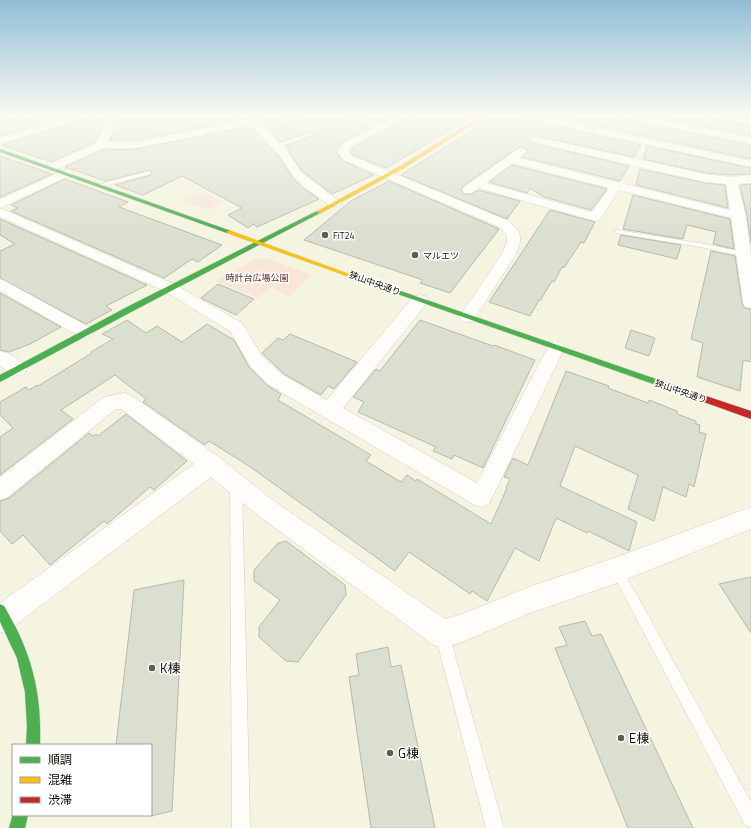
<svg xmlns="http://www.w3.org/2000/svg" width="751" height="828" font-family="'Titillium Web','Noto Sans JP',sans-serif">
  <style>
    .green { fill: #f8e7d9 }
    .building { fill: #dbdfd0; stroke: #b6baac }
    .lines { fill: none; stroke-linecap: round; stroke-linejoin: round }
    .lane-casing { stroke: #d1d0c0; stroke-width: 1 }
    .street-casing { stroke: #d1d0c0; stroke-width: 1 }
    .fast-casing { stroke: #d1d0c0; stroke-width: 1 }
    .slow-casing { stroke: #d1d0c0; stroke-width: 1 }
    .jam-casing { stroke: #d1d0c0; stroke-width: 1 }
    .lane { fill: #fefdfa; fill-rule: evenodd }
    .street { fill: #fefdfa; fill-rule: evenodd }
    .fast { fill: #4caf50; fill-rule: evenodd }
    .slow { fill: #ffc107; fill-rule: evenodd }
    .jam { fill: #c62828; fill-rule: evenodd }
    .poi-dot { fill: #5e5d50; stroke: #fff; stroke-width: 1.5 }
    .labels { text-anchor: middle; dominant-baseline: central; stroke-width: 3; stroke-linejoin: round; paint-order: stroke }
    .far-poi-label { font-size: 9px; fill: #0d0c02; stroke: #fff; text-anchor: start }
    .far-park-label { font-size: 9px; fill: #5a2a1c; stroke: #fff }
    .far-street-label { font-size: 9px; fill: #0d0c02; stroke: #fff }
    .near-poi-label { font-size: 13px; fill: #0d0c02; stroke: #fff; text-anchor: start }
  </style>
  <rect width="100%" height="100%" fill="#f5f4e0"/>
  <g class="green">
    <polygon points="204,192 224,202 208,210 181,201"/>
    <polygon points="257,258 269,259 312,275 289,296 271,288 258,298 216,281"/>
  </g>
  <g class="building">
    <polygon points="57,115 71,115 0,136 0,122 17,119 18,122"/>
    <polygon points="101,115 102,130 95,142 51,162 2,145 90,118 93,116"/>
    <polygon points="114,115 241,115 244,119 136,140 110,140 115,130"/>
    <polygon points="254,115 346,115 347,118 369,128 342,142 336,152 343,161 374,175 332,194 302,171 285,146 316,135 316,133 310,132 280,142 269,130 298,120 299,118 294,117 264,125"/>
    <polygon points="356,115 395,115 376,124"/>
    <polygon points="412,115 475,115 386,168 353,155 350,151 352,148"/>
    <polygon points="491,115 518,115 524,119 641,145 634,157 536,136 532,137 530,141 532,143 629,166 620,181 522,157 528,151 523,147 518,148 463,186 461,189 464,194 472,194 478,190 520,201 507,219 401,175 463,136"/>
    <polygon points="546,115 619,115 625,119 751,145 751,159"/>
    <polygon points="648,115 708,115 714,119 751,126 751,136"/>
    <polygon points="250,127 279,157 292,177 303,188 319,199 257,227 253,224 248,228 228,215 242,208 182,176 143,195 115,185 151,175 152,172 150,170 105,181 65,167 102,150 136,149"/>
    <polygon points="647,146 751,168 751,174 731,175 705,173 643,159"/>
    <polygon points="0,156 52,174 0,197"/>
    <polygon points="512,165 607,189 591,210 544,197 530,188 527,193 489,182"/>
    <polygon points="640,169 705,183 725,185 728,208 636,185"/>
    <polygon points="65,179 128,202 119,207 222,245 198,262 192,259 164,278 11,211 18,208 11,205"/>
    <polygon points="389,181 499,229 450,293 420,283 423,280 304,240 351,201"/>
    <polygon points="751,184 751,243 747,216 740,185"/>
    <polygon points="633,195 730,219 734,249 713,244 716,232 687,225 683,239 623,229"/>
    <polygon points="550,210 595,222 584,243 581,242 564,268 562,267 554,282 552,281 540,301 539,300 530,316 489,302"/>
    <polygon points="0,219 147,285 106,306 112,310 86,324 0,278 0,251 15,244 0,235"/>
    <polygon points="621,235 681,245 677,259 618,245"/>
    <polygon points="711,251 735,256 742,303 745,308 751,309 751,362 743,360 740,391 697,377 703,343 691,339"/>
    <polygon points="218,284 254,299 236,315 201,298"/>
    <polygon points="0,293 61,327 30,344 9,352 0,350"/>
    <polygon points="127,320 146,333 157,326 182,342 207,324 234,340 249,367 268,386 281,394 278,400 371,455 366,461 401,482 407,475 416,481 417,479 491,524 507,488 506,487 510,479 504,477 513,458 528,465 566,371 609,386 608,388 648,403 649,400 677,411 677,414 696,421 696,424 700,425 699,432 706,434 694,487 689,484 686,497 663,487 654,521 628,509 638,475 575,446 560,486 637,522 629,551 588,531 587,533 556,518 539,561 515,548 487,601 472,591 470,594 409,552 395,571 249,466 209,441 205,445 143,402 146,399 115,375 61,410 73,419 0,475 0,437 13,428 0,415 0,402 26,387 29,390 37,385 38,386 92,353 91,352 113,339 102,334"/>
    <polygon points="420,320 493,346 494,345 535,360 483,468 454,455 452,459 433,451 436,447 358,412 364,402 353,397 376,369 380,371"/>
    <polygon points="631,330 655,338 649,356 625,348"/>
    <polygon points="290,334 357,362 334,389 328,386 321,395 284,374 262,353 278,338 283,340"/>
    <polygon points="126,414 187,461 154,490 150,487 107,524 104,521 50,565 23,535 12,544 0,531 0,501 9,498 89,433 93,436 96,434 98,436"/>
    <polygon points="286,541 345,585 346,595 298,662 286,661 259,637 259,627 280,600 254,581 254,570 278,543"/>
    <polygon points="751,577 751,633 719,584"/>
    <polygon points="184,580 172,811 151,816 151,745 116,745 134,590"/>
    <polygon points="585,621 592,636 601,634 693,828 628,828 555,648 567,645 559,627"/>
    <polygon points="388,647 391,667 401,665 435,828 371,828 349,677 359,675 356,654"/>
  </g>
  <g class="lines">
    <g class="lane-casing">
      <g id="lane">
        <polygon points="348,115 352,115 383,129 378,130 348,117"/>
        <polygon points="294,118 298,119 260,131 257,129"/>
        <polygon points="310,133 315,134 278,147 273,146"/>
        <polygon points="149,171 151,172 151,174 100,187 97,185"/>
        <polygon points="617,230 700,243 743,252 747,254 743,256 700,247 615,233 615,231"/>
        <polygon points="236,479 240,480 242,484 250,828 232,828 230,484 232,480"/>
        <polygon points="617,564 621,566 751,802 751,827 745,825 613,574 611,570 613,566"/>
        <polygon points="442,627 447,629 449,634 504,828 486,828 435,634 437,629"/>
      </g>
    </g>
    <g class="street-casing">
      <g id="street">
        <polygon points="76,115 92,115 90,117 0,144 0,138"/>
        <polygon points="102,115 112,115 114,130 107,142 136,142 247,120 242,115 252,115 288,152 301,172 341,203 339,206 331,206 304,187 293,176 280,156 251,125 136,148 102,148 55,170 47,170 45,168 47,166 96,143 104,130"/>
        <path d="M398 115H411L351 147 348 151 352 156 509 221C522 234 523 237 516 254L473 321 467 322 461 321 459 317 502 254 507 242 506 234 499 227 344 160 337 151 343 143Z"/>
        <polygon points="519,115 538,115 751,161 751,167 524,118"/>
        <polygon points="620,115 640,115 751,138 751,144 625,118"/>
        <polygon points="709,115 730,115 751,119 751,125 714,118"/>
        <path d="M536 137 705 174 731 177 751 175V183L738 184 746 216 751 255V308L745 307 743 303 731 218 619 190 600 220 595 221 478 188 472 193H464L462 190 464 187 518 149 522 148 527 151 519 158 730 210 726 184 705 182 532 142 531 140 532 138ZM512 163 609 188 592 212 486 183Z"/>
        <polygon points="67,169 71,171 73,173 71,175 0,208 0,199"/>
        <polygon points="0,208 176,285 242,323 262,356 283,375 327,400 414,296 420,295 426,296 428,300 426,304 343,408 477,483 550,343 556,341 562,343 565,347 489,504 481,507 473,504 269,385 250,366 230,331 164,291 0,217"/>
        <polygon points="0,279 5,281 91,328 94,332 91,336 85,338 79,336 0,291"/>
        <path d="M0 351C10 353 22 360 27 369L25 374C14 377 9 372 0 366Z"/>
        <polygon points="125,393 132,396 219,457 271,499 445,619 462,614 529,587 617,557 751,507 751,529 617,583 530,613 462,642 442,648 432,644 255,513 211,477 10,629 0,633 0,603 194,464 121,409 116,409 8,497 0,500 0,477 104,397"/>
      </g>
    </g>
    <g class="fast-casing">
      <g id="fast">
        <polygon points="0,149 231,231 232,232 227,233 0,152"/>
        <polygon points="317,211 322,212 133,311 0,382 0,375 127,307"/>
        <polygon points="357,276 682,388 683,390 679,393 676,392 355,279 354,278"/>
        <path d="M0 604 4 606C31 651 42 692 40 745H26L27 727 25 692 17 658 0 622Z"/>
        <polygon points="13,814 13,815 28,815 25,828 9,828"/>
      </g>
    </g>
    <g class="slow-casing">
      <g id="slow">
        <polygon points="482,115 487,115 406,167 321,213 316,212 402,165"/>
        <polygon points="227,231 231,231 360,278 359,279 355,279 227,233"/>
      </g>
    </g>
    <g class="jam-casing">
      <polygon id="jam" points="679,387 751,411 751,419 676,392 675,390"/>
    </g>
    <use href="#lane" class="lane"/>
    <use href="#street" class="street"/>
    <use href="#fast" class="fast"/>
    <use href="#slow" class="slow"/>
    <use href="#jam" class="jam"/>
  </g>
  <linearGradient id="sky" x2="0" y2="1"><stop stop-color="#91bdd6"/><stop offset="0.5" stop-color="#fafaf1"/><stop offset="1" stop-color="#fafaf1" stop-opacity="0"/></linearGradient>
  <rect width="751" height="231" fill="url(#sky)"/>
  <g class="poi-dot">
    <circle cx="325" cy="235" r="4"/>
    <circle cx="415" cy="255" r="4"/>
    <circle cx="152" cy="668" r="4"/>
    <circle cx="621" cy="738" r="4"/>
    <circle cx="390" cy="753" r="4"/>
  </g>
  <g class="labels">
    <g class="far-poi-label">
      <text x="333" y="235">FiT24</text>
      <text x="423" y="255">マルエツ</text>
    </g>
    <g class="far-park-label">
      <text x="257" y="277">時計台広場公園</text>
    </g>
    <g class="far-street-label">
      <text transform="translate(375 283) rotate(20)">狭山中央通り</text>
      <text transform="translate(681 391) rotate(19)">狭山中央通り</text>
    </g>
    <g class="near-poi-label">
      <text x="160" y="668">K棟</text>
      <text x="629" y="738">E棟</text>
      <text x="398" y="753">G棟</text>
    </g>
  </g>
  <rect x="12" y="744" width="140" height="72" fill="#ffffff" stroke="#9e9e9a"/>
  <rect x="20" y="757" width="20" height="6" fill="#4caf50" stroke="#9e9e9a"/>
  <text x="48" y="764" font-size="12" fill="#0d0c02">順調</text>
  <rect x="20" y="777" width="20" height="6" fill="#ffc107" stroke="#9e9e9a"/>
  <text x="48" y="784" font-size="12" fill="#0d0c02">混雑</text>
  <rect x="20" y="797" width="20" height="6" fill="#c62828" stroke="#9e9e9a"/>
  <text x="48" y="804" font-size="12" fill="#0d0c02">渋滞</text>
</svg>
